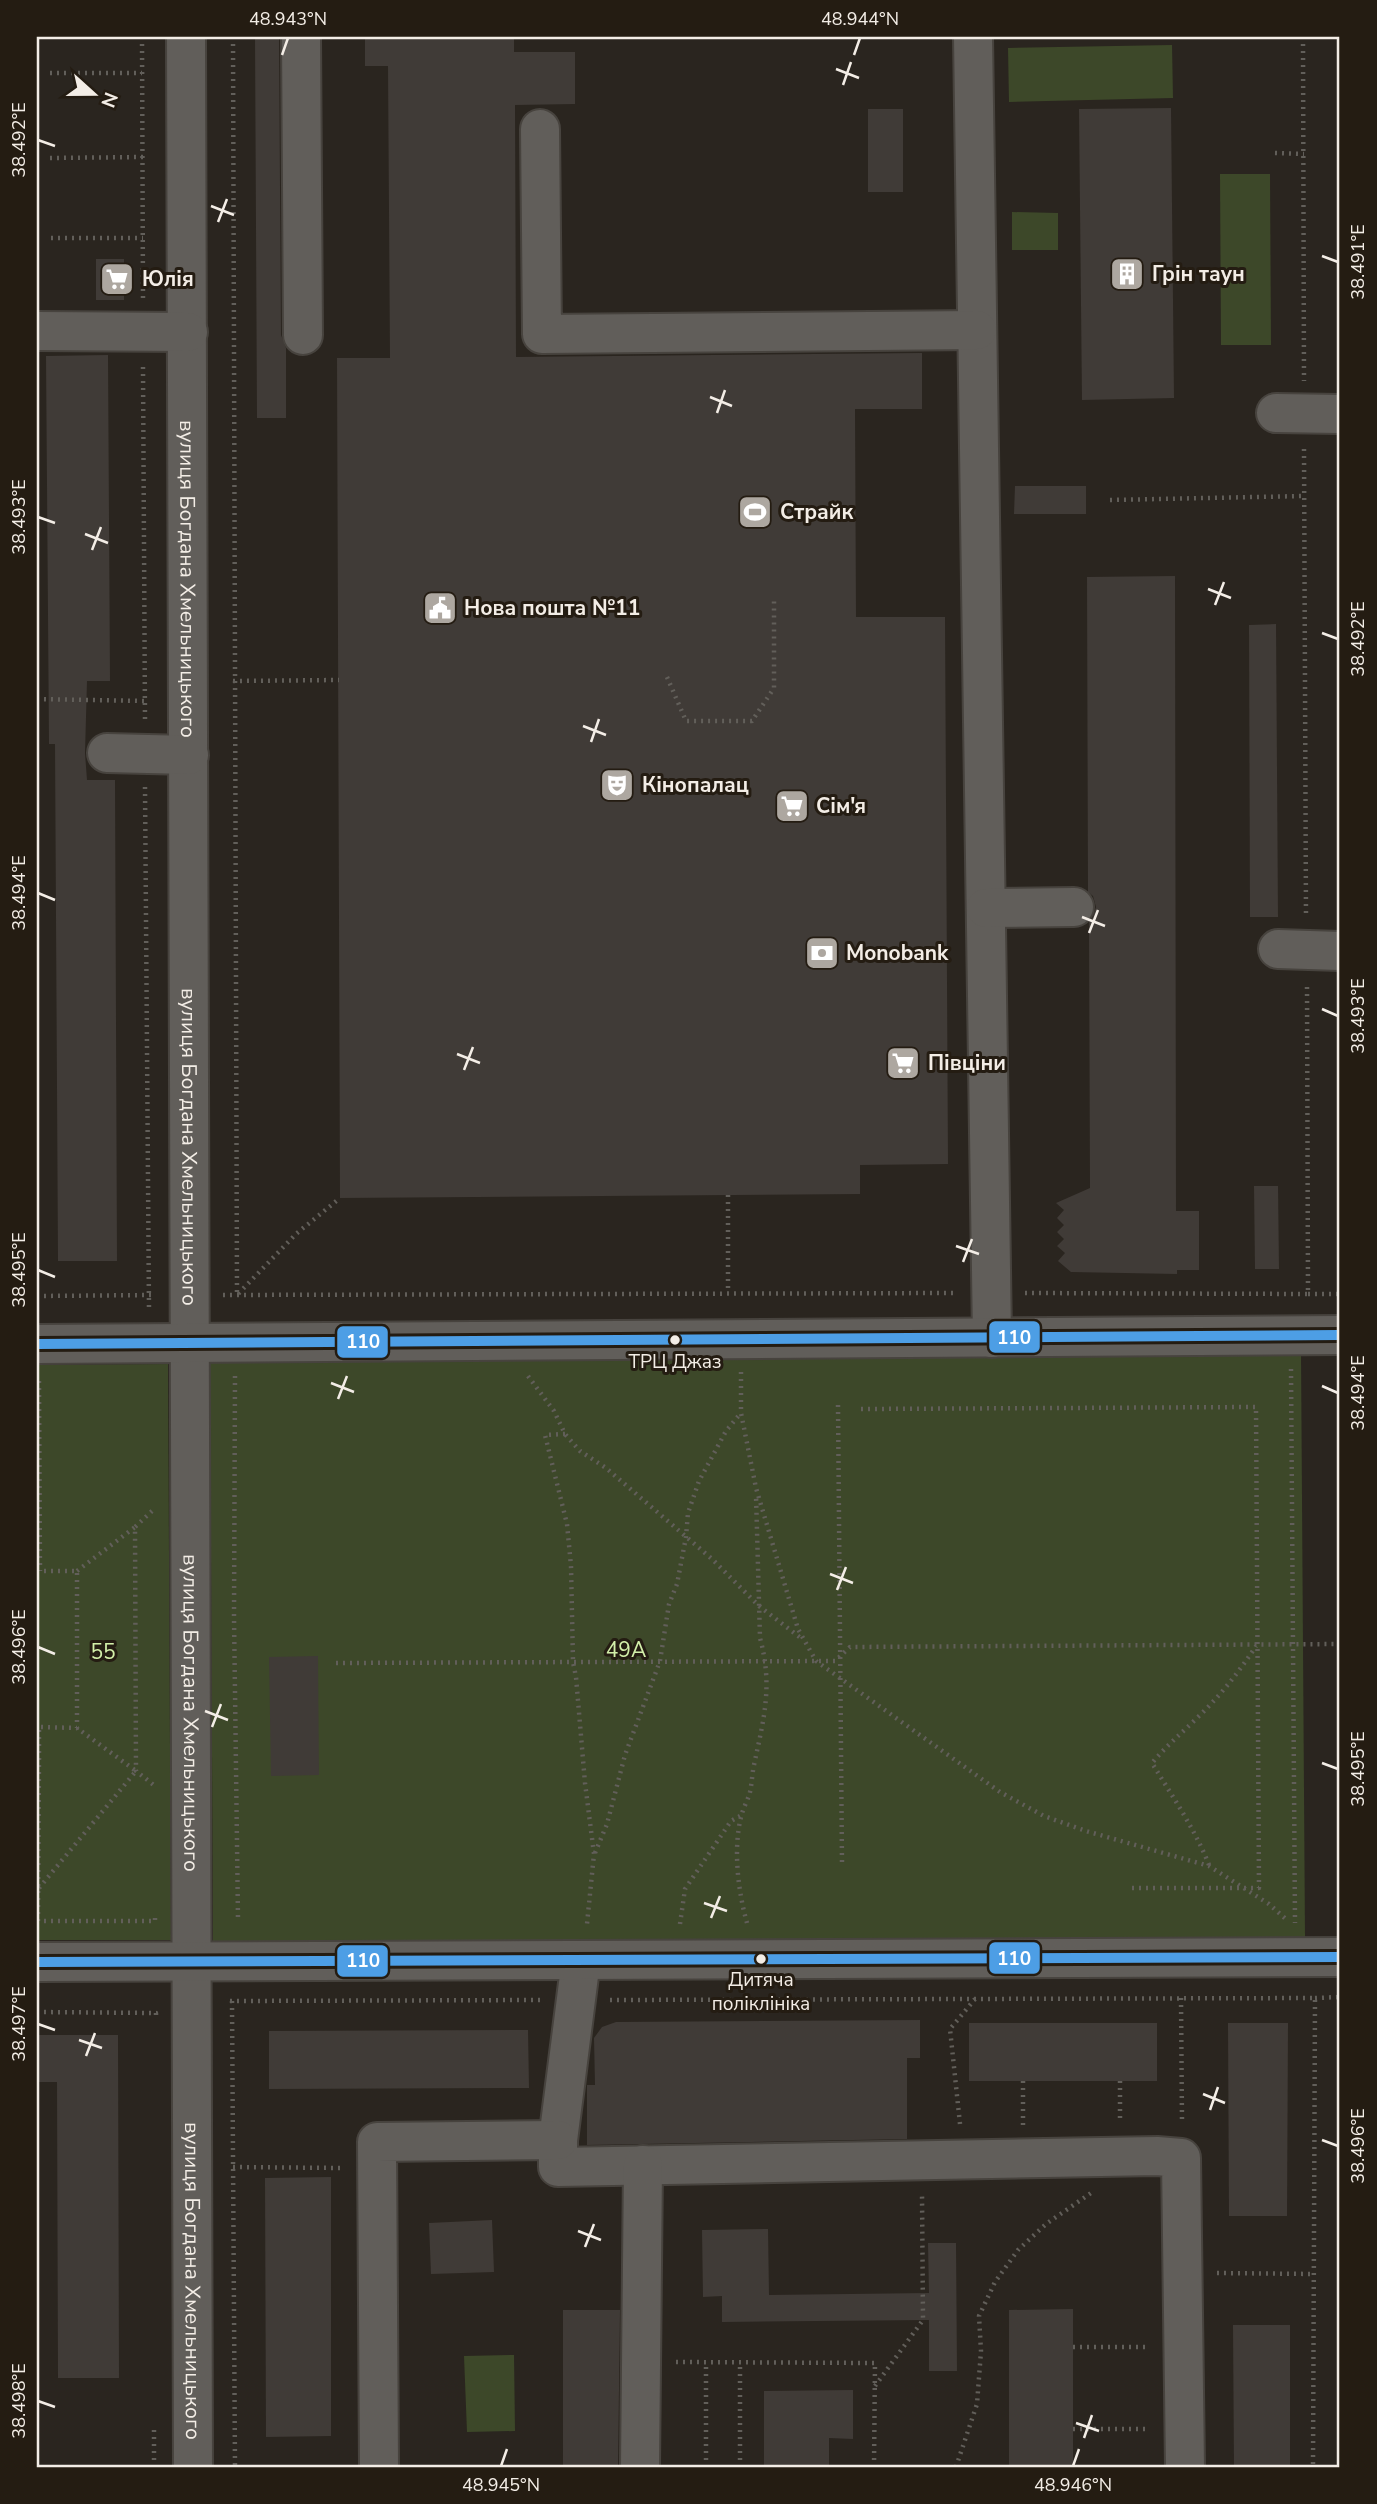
<svg xmlns="http://www.w3.org/2000/svg" width="1377" height="2504" font-family="'Nunito Sans',sans-serif">
  <style>
    .green { fill: #3d4829 }
    .building { fill: #403b37 }
    .lines { fill: none; stroke-linecap: round; stroke-linejoin: round }
    .minor-casing { stroke: #47433e; stroke-width: 42 }
    .path { stroke: #625f5a; stroke-width: 4.5; stroke-dasharray: 2 5; stroke-linecap: butt }
    .minor { stroke: #615e5a; stroke-width: 38 }
    .bus-1-casing { stroke: #241c12; stroke-width: 16 }
    .bus-1 { stroke: #4d9ee5; stroke-width: 10 }
    .ticks { fill: none; stroke: #f3ede6; stroke-width: 2.5 }
    .bus-dot { fill: #f3ede6; stroke: #241c12; stroke-width: 2.5 }
    .labels { text-anchor: middle; dominant-baseline: central; stroke-width: 6; stroke-linejoin: round; paint-order: stroke }
    .bus-label { font-size: 19px; fill: #f3ede6; stroke: #241c12 }
    .poi-label { font-size: 21px; font-weight: bold; fill: #f3ede6; stroke: #241c12; text-anchor: start }
    .street-label { font-size: 21px; fill: #f3ede6; stroke: #241c12 }
    .park-label { font-size: 21px; fill: #d3efa9; stroke: #241c12 }
    .line-badge { stroke: #241c12; stroke-width: 2.5 }
    .badge-label { font-size: 19px; text-anchor: middle; font-weight: bold; fill: #fff }
    .neatline { fill: none; stroke: #f3ede6; stroke-width: 2.5 }
    .ticks-label { font-size: 18px; text-anchor: middle; fill: #f3ede6 }
  </style>
  <rect width="100%" height="100%" fill="#2a251f"/>
  <g class="green">
    <polygon points="1172,45 1173,98 1009,102 1008,48"/>
    <polygon points="1220,174 1270,174 1271,345 1221,345"/>
    <polygon points="1012,212 1058,213 1058,250 1012,250"/>
    <polygon points="1301,1352 1305,1938 213,1946 210,1360"/>
    <polygon points="168,1364 171,1940 37,1940 37,1365"/>
    <polygon points="514,2355 515,2431 467,2432 464,2356"/>
  </g>
  <g class="building">
    <polygon points="255,37 279,37 281,335 286,348 286,418 257,418"/>
    <polygon points="365,37 514,37 514,52 575,52 575,104 515,105 516,357 922,353 922,409 855,409 856,617 945,617 948,1164 860,1165 860,1194 340,1198 337,358 390,358 388,66 365,66"/>
    <polygon points="1171,108 1174,398 1082,400 1079,109"/>
    <rect x="868" y="109" width="35" height="83"/>
    <rect x="96" y="259" width="28" height="41"/>
    <polygon points="108,355 110,681 87,681 85,753 87,780 115,780 117,1261 58,1261 55,744 49,744 46,356"/>
    <polygon points="1015,486 1086,486 1086,514 1014,514"/>
    <polygon points="1175,576 1176,1211 1199,1211 1199,1270 1177,1270 1177,1274 1071,1272 1058,1261 1065,1253 1057,1246 1064,1239 1057,1232 1064,1225 1057,1218 1064,1210 1056,1203 1090,1188 1089,922 1093,917 1096,907 1093,896 1088,892 1087,577"/>
    <polygon points="1276,624 1278,917 1250,917 1249,625"/>
    <polygon points="1254,1186 1278,1186 1279,1269 1255,1269"/>
    <polygon points="318,1656 319,1775 271,1776 269,1657"/>
    <polygon points="920,2020 920,2058 907,2058 907,2139 587,2145 587,2085 595,2085 594,2038 602,2027 616,2022"/>
    <rect x="969" y="2023" width="188" height="58"/>
    <polygon points="1228,2023 1288,2023 1287,2216 1229,2216"/>
    <polygon points="528,2030 529,2088 269,2089 269,2031"/>
    <polygon points="37,2035 118,2035 119,2378 58,2378 57,2082 37,2082"/>
    <polygon points="331,2177 331,2436 266,2437 265,2178"/>
    <polygon points="492,2220 494,2272 431,2274 429,2223"/>
    <polygon points="768,2229 769,2295 929,2293 928,2243 956,2243 957,2371 929,2371 929,2320 722,2322 722,2296 703,2297 702,2230"/>
    <polygon points="1073,2309 1073,2467 1009,2467 1009,2310"/>
    <polygon points="563,2310 620,2310 618,2467 563,2467"/>
    <polygon points="1233,2325 1290,2325 1290,2467 1234,2467"/>
    <polygon points="853,2390 853,2439 829,2438 829,2467 764,2467 764,2391"/>
  </g>
  <g class="lines">
    <g class="minor-casing">
      <g id="minor">
        <path id="s1" d="M186 37 193 2467"/>
        <polyline points="301,37 303,335"/>
        <polyline points="973,37 992,1338"/>
        <polyline points="540,129 542,334 977,330"/>
        <polyline points="37,331 188,332"/>
        <polyline points="1276,413 1340,414"/>
        <polyline points="107,753 189,755"/>
        <polyline points="986,908 1074,907"/>
        <polyline points="1278,949 1340,951"/>
        <polyline points="37,1344 1340,1335"/>
        <polyline points="581,1960 558,2140 558,2167 1157,2156 1181,2158 1185,2467"/>
        <polyline points="37,1962 1340,1957"/>
        <polyline points="379,2467 377,2142 558,2140"/>
        <polyline points="640,2467 643,2165"/>
      </g>
    </g>
    <g class="path">
      <polyline points="142,37 143,299"/>
      <polyline points="233,37 237,1295 296,1234 340,1198"/>
      <polyline points="1303,37 1304,381"/>
      <polyline points="50,73 142,73"/>
      <polyline points="1275,153 1304,154"/>
      <polyline points="50,158 143,157"/>
      <polyline points="51,238 143,238"/>
      <polyline points="143,367 145,719"/>
      <polyline points="1304,449 1306,916"/>
      <polyline points="1110,500 1304,496"/>
      <polyline points="667,677 686,721 752,721 774,688 774,599"/>
      <polyline points="233,681 339,680"/>
      <polyline points="37,699 145,701"/>
      <polyline points="145,787 149,1310"/>
      <polyline points="728,1195 728,1293"/>
      <polyline points="1025,1293 1308,1294 1307,984"/>
      <polyline points="1308,1294 1340,1294"/>
      <polyline points="223,1295 956,1293"/>
      <polyline points="37,1296 155,1295"/>
      <polyline points="1291,1369 1295,1923"/>
      <polyline points="741,1372 741,1413 756,1488 798,1629 816,1661 1000,1792 1044,1816 1086,1831 1209,1866 1269,1904 1288,1921"/>
      <polyline points="235,1376 234,1616 238,1919"/>
      <polyline points="528,1376 554,1411 565,1434 580,1451 606,1468 712,1559 759,1606 802,1639"/>
      <polyline points="39,1381 40,1571"/>
      <polyline points="838,1405 842,1864"/>
      <polyline points="861,1409 1256,1407 1259,1888 1132,1888"/>
      <polyline points="565,1434 545,1435 567,1524 571,1566 573,1662 576,1677 585,1783 594,1854 587,1924"/>
      <polyline points="152,1511 135,1527 136,1771 155,1786"/>
      <polyline points="37,1571 77,1571 77,1728 39,1727 39,1758 37,1758"/>
      <polyline points="77,1571 135,1527"/>
      <polyline points="336,1663 835,1661 850,1647 1340,1644"/>
      <polyline points="595,1853 607,1824 625,1755 660,1661 669,1604 677,1584 686,1537 688,1513 699,1481 726,1431 740,1414"/>
      <path d="M1209 1865C1195 1829 1172 1796 1152 1763 1166 1746 1182 1733 1198 1717 1220 1696 1239 1672 1256 1646"/>
      <polyline points="39,1888 136,1771 77,1728"/>
      <polyline points="37,1921 155,1921 155,1917"/>
      <polyline points="38,1921 39,1758"/>
      <path d="M747 1923C738 1891 733 1849 741 1817 743 1808 748 1800 750 1792 752 1783 752 1774 754 1765 764 1718 773 1686 760 1638L756 1495"/>
      <polyline points="680,1924 685,1889 731,1821 740,1816"/>
      <polyline points="1181,1998 1182,2122"/>
      <polyline points="1315,1998 1340,1997"/>
      <polyline points="610,2000 1315,1998 1313,2467"/>
      <polyline points="230,2001 541,2000"/>
      <polyline points="232,2001 235,2467"/>
      <polyline points="37,2012 156,2013 156,2015"/>
      <polyline points="1023,2081 1023,2126"/>
      <polyline points="1120,2081 1120,2123"/>
      <polyline points="960,2124 950,2029 975,1999"/>
      <polyline points="233,2167 344,2168"/>
      <polyline points="1217,2273 1314,2274"/>
      <polyline points="1073,2347 1149,2347"/>
      <polyline points="676,2362 875,2363 874,2467"/>
      <polyline points="875,2386 923,2320 922,2193"/>
      <polyline points="1073,2429 1150,2429"/>
      <polyline points="154,2467 154,2430"/>
      <polyline points="706,2467 706,2362"/>
      <polyline points="740,2467 740,2362"/>
      <polyline points="956,2467 977,2404 981,2351 979,2316 995,2282 1018,2250 1046,2224 1091,2193"/>
    </g>
    <use href="#minor" class="minor"/>
    <g class="bus-1-casing">
      <g id="bus-1">
        <polyline points="37,1344 1340,1335"/>
        <polyline points="37,1962 1340,1957"/>
      </g>
    </g>
    <use href="#bus-1" class="bus-1"/>
  </g>
  <path class="ticks" d="M282 55 288 38M854 55 860 38M836 69 859 78M843 85 851 62M38 140 55 146M211 206 234 215M218 222 227 199M1322 256 1338 262M710 397 732 406M717 413 725 390M38 517 55 523M85 534 108 543M92 550 101 527M1208 589 1231 598M1215 605 1224 582M1322 633 1338 639M583 726 606 735M591 742 599 719M38 893 55 900M1082 917 1105 926M1089 933 1098 910M1322 1009 1338 1016M457 1054 480 1063M464 1070 473 1047M956 1246 979 1254M963 1262 972 1239M38 1270 55 1277M331 1383 354 1392M1322 1386 1338 1393M338 1399 347 1376M830 1574 853 1583M837 1590 846 1567M38 1647 55 1654M205 1711 228 1720M212 1727 221 1704M1322 1763 1338 1769M704 1903 727 1911M711 1918 720 1896M38 2024 55 2030M79 2040 102 2048M86 2056 95 2033M1203 2094 1225 2103M1210 2110 1218 2087M1322 2140 1338 2146M578 2231 601 2240M585 2247 594 2224M38 2401 55 2407M1076 2423 1099 2431M1084 2438 1092 2415M501 2466 507 2449M1073 2466 1079 2449"/>
  <defs>
    <g id="building-square" transform="scale(1.75)"><rect x="-9" y="-9" width="18" height="18" rx="4" fill="#ada7a0" stroke="#241c12"/><path d="M-4-6H4V6H1V3H-1V6H-4ZM-2.5-4.3h1.7v1.8h-1.7ZM.8-4.3h1.7v1.8H.8ZM-2.5-1h1.7V.8h-1.7ZM.8-1h1.7V.8H.8Z" fill="#fff"/></g>
    <g id="supermarket-square" transform="scale(1.75)"><rect x="-9" y="-9" width="18" height="18" rx="4" fill="#ada7a0" stroke="#241c12"/><path d="M-6-5.5h2.5l.6 2H6L4.5 2H-2.5L-4.4-4H-6ZM-1.5 3.2a1.3 1.3 0 1 0 .1 0ZM3 3.2a1.3 1.3 0 1 0 .1 0Z" fill="#fff"/></g>
    <g id="stadium-square" transform="scale(1.75)"><rect x="-9" y="-9" width="18" height="18" rx="4" fill="#ada7a0" stroke="#241c12"/><path d="M0-5a6.5 5 0 1 0 0 10a6.5 5 0 1 0 0-10ZM-3.5-1.8h7v3.6h-7Z" fill="#fff"/></g>
    <g id="civic-square" transform="scale(1.75)"><rect x="-9" y="-9" width="18" height="18" rx="4" fill="#ada7a0" stroke="#241c12"/><path d="M-.6-6.5H3V-4.5H.6V-3L4-1V1h2V6H-6V1h2V-1L-.6-3ZM-1.2 2.5V6h2.4V2.5Z" fill="#fff"/></g>
    <g id="theatre-square" transform="scale(1.75)"><rect x="-9" y="-9" width="18" height="18" rx="4" fill="#ada7a0" stroke="#241c12"/><path d="M-5-5.5Q0-4 5-5.5V0Q5 5 0 6Q-5 5-5 0ZM-3.3-2.5H-1v1.5H-3.3ZM1-2.5H3.3v1.5H1ZM-2.8 1Q0 5.5 2.8 1Z" fill="#fff"/></g>
    <g id="bank-square" transform="scale(1.75)"><rect x="-9" y="-9" width="18" height="18" rx="4" fill="#ada7a0" stroke="#241c12"/><path d="M-6-4H6V4H-6ZM0-2.3a2.3 2.3 0 1 0 0 4.6a2.3 2.3 0 1 0 0-4.6Z" fill="#fff"/></g>
  </defs>
  <g fill-rule="evenodd">
    <use href="#building-square" x="1127" y="274"/>
    <use href="#supermarket-square" x="117" y="279"/>
    <use href="#stadium-square" x="755" y="512"/>
    <use href="#civic-square" x="440" y="608"/>
    <use href="#theatre-square" x="617" y="785"/>
    <use href="#supermarket-square" x="792" y="806"/>
    <use href="#bank-square" x="822" y="953"/>
    <use href="#supermarket-square" x="903" y="1063"/>
  </g>
  <g class="bus-dot">
    <circle cx="675" cy="1340" r="6"/>
    <circle cx="761" cy="1959" r="6"/>
  </g>
  <g class="labels">
    <g class="bus-label">
      <text x="675" y="1362">ТРЦ Джаз</text>
      <text x="761" y="1980">Дитяча<tspan x="761" dy="24">поліклініка</tspan></text>
    </g>
    <g class="poi-label">
      <text x="1152" y="274">Грін таун</text>
      <text x="142" y="279">Юлія</text>
      <text x="780" y="512">Страйк</text>
      <text x="464" y="608">Нова пошта №11</text>
      <text x="642" y="785">Кінопалац</text>
      <text x="816" y="806">Сім'я</text>
      <text x="846" y="953">Monobank</text>
      <text x="928" y="1063">Півціни</text>
    </g>
    <g class="street-label">
      <text stroke="none"><textPath href="#s1" startOffset="542">вулиця Богдана Хмельницького</textPath></text>
      <text stroke="none"><textPath href="#s1" startOffset="1110">вулиця Богдана Хмельницького</textPath></text>
      <text stroke="none"><textPath href="#s1" startOffset="1676">вулиця Богдана Хмельницького</textPath></text>
      <text stroke="none"><textPath href="#s1" startOffset="2244">вулиця Богдана Хмельницького</textPath></text>
    </g>
    <g class="park-label">
      <text x="626" y="1650">49А</text>
      <text x="103" y="1652">55</text>
    </g>
  </g>
  <g class="line-badge">
    <rect x="988" y="1320" width="53" height="34" rx="7" fill="#4d9ee5"/>
    <rect x="336" y="1325" width="53" height="34" rx="7" fill="#4d9ee5"/>
    <rect x="988" y="1941" width="53" height="34" rx="7" fill="#4d9ee5"/>
    <rect x="336" y="1944" width="53" height="34" rx="7" fill="#4d9ee5"/>
  </g>
  <g class="badge-label">
    <text x="1014" y="1344">110</text>
    <text x="363" y="1348">110</text>
    <text x="1014" y="1965">110</text>
    <text x="363" y="1967">110</text>
  </g>
  <rect width="1377" height="2504" fill="none" stroke="#241c12" stroke-width="77"/>
  <g transform="translate(94 94) rotate(111)" stroke="#241c12" stroke-width="5" paint-order="stroke">
  <path d="M0-5L12 26L0 18L-12 26Z" fill="#f3ede6"/>
  <text y="-10" font-size="19" font-weight="bold" text-anchor="middle" fill="#f3ede6">N</text>
  </g>
  <rect x="38" y="38" width="1300" height="2428" class="neatline"/>
  <g class="ticks-label">
    <text x="288" y="25">48.943°N</text>
    <text x="860" y="25">48.944°N</text>
    <text transform="translate(19 140) rotate(-90)" y="6">38.492°E</text>
    <text transform="translate(1358 262) rotate(-90)" y="6">38.491°E</text>
    <text transform="translate(19 517) rotate(-90)" y="6">38.493°E</text>
    <text transform="translate(1358 639) rotate(-90)" y="6">38.492°E</text>
    <text transform="translate(19 893) rotate(-90)" y="6">38.494°E</text>
    <text transform="translate(1358 1016) rotate(-90)" y="6">38.493°E</text>
    <text transform="translate(19 1270) rotate(-90)" y="6">38.495°E</text>
    <text transform="translate(1358 1393) rotate(-90)" y="6">38.494°E</text>
    <text transform="translate(19 1647) rotate(-90)" y="6">38.496°E</text>
    <text transform="translate(1358 1769) rotate(-90)" y="6">38.495°E</text>
    <text transform="translate(19 2024) rotate(-90)" y="6">38.497°E</text>
    <text transform="translate(1358 2146) rotate(-90)" y="6">38.496°E</text>
    <text transform="translate(19 2401) rotate(-90)" y="6">38.498°E</text>
    <text x="501" y="2491">48.945°N</text>
    <text x="1073" y="2491">48.946°N</text>
  </g>
</svg>
